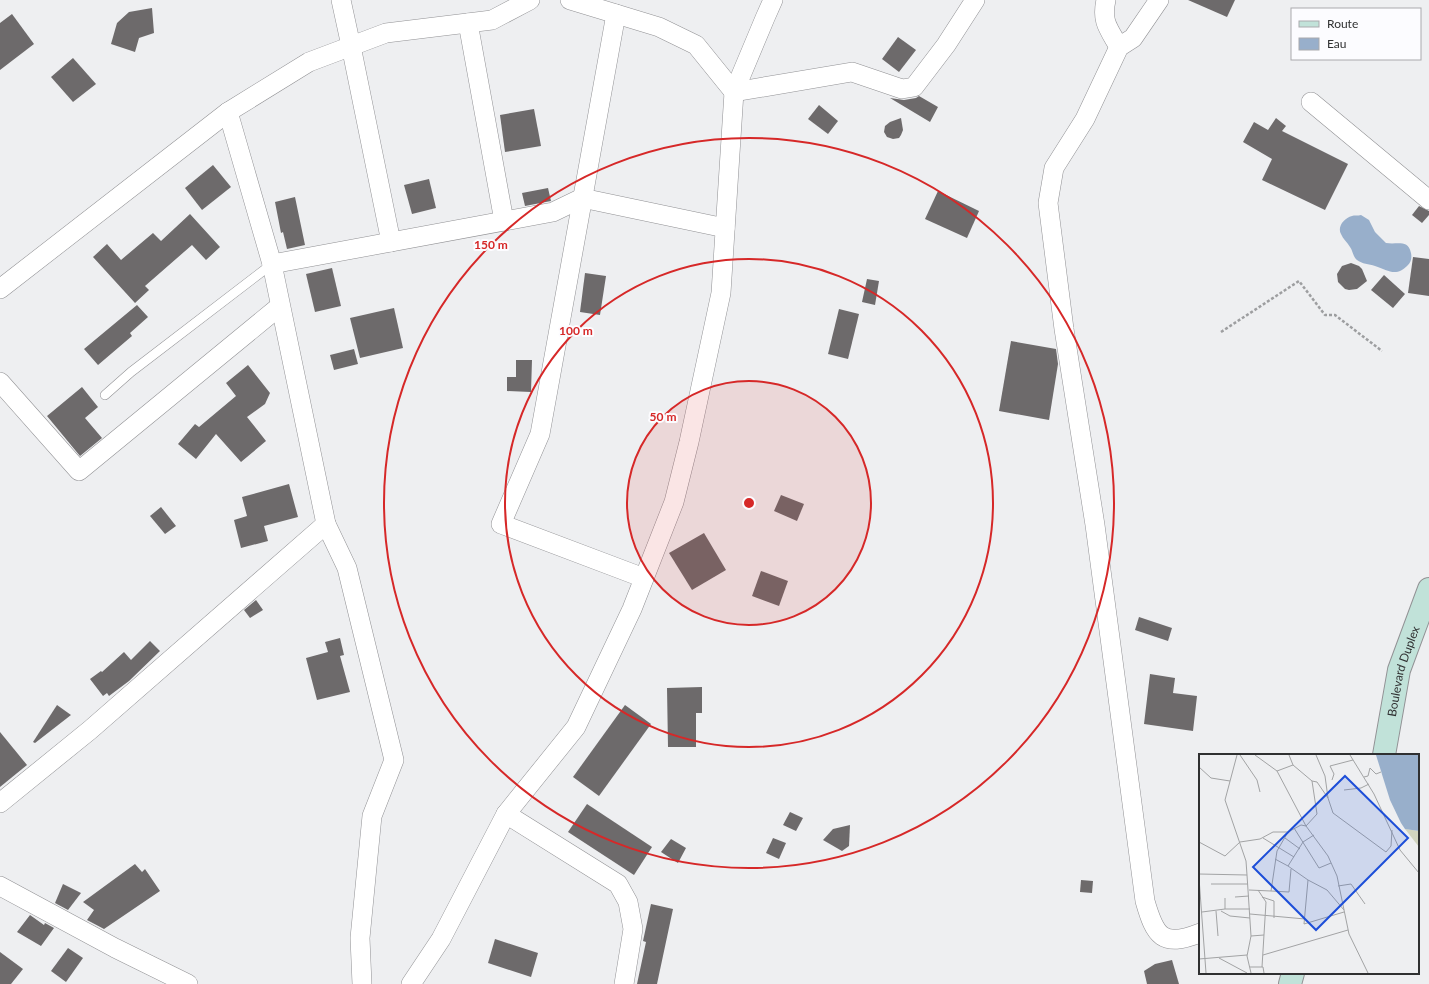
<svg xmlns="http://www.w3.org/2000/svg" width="1429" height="984" font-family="Lato,sans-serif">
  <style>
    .water { fill: #98afcb }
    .building { fill: #6d6a6b }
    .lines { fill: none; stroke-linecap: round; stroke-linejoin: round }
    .lane-casing { stroke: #919194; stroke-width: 10 }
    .street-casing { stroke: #919194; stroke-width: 20 }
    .secondary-casing { stroke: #919194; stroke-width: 24 }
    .path { stroke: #9d9ea0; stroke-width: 2.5; stroke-dasharray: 3 2; stroke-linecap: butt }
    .lane { stroke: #fff; stroke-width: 9 }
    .street { stroke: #fff; stroke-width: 19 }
    .secondary { stroke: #c1e2d9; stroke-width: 22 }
    .ring { fill: none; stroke: #d62828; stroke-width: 2 }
    .labels { text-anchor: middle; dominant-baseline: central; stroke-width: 4; stroke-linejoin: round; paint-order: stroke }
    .street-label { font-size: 12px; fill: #2f3031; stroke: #fcfcff }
    .inset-road { fill: none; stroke: #a2a3a4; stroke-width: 1 }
    .view { fill: #1d4ed8; fill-opacity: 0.15; stroke: #1d4ed8; stroke-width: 2 }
    .inset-edge { fill: none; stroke: #2f3031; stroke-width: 2 }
    .centre { fill: #d62828; stroke: #fcfcff; stroke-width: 2 }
    .ring-label { font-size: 12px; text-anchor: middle; font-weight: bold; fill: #d62828; stroke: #fcfcff; stroke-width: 4; stroke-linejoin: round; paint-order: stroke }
  </style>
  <rect width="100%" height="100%" fill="#eeeff1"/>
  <path class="water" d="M1361 215 1369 220 1375 232 1386 243C1397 245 1408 239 1411 253 1412 258 1411 262 1408 265 1396 278 1388 270 1375 266 1369 264 1362 264 1357 260 1353 257 1353 251 1350 247 1347 242 1343 239 1341 234 1337 227 1344 218 1352 216 1354 215 1358 216 1361 215Z"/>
  <g class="building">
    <polygon points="1188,0 1235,0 1227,17"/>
    <polygon points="152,8 154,33 139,38 135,52 111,44 117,23 129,12"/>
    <polygon points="12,14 34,44 0,70 0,23"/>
    <polygon points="898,37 916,50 899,72 882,59"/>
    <polygon points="73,58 96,84 73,102 51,77"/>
    <polygon points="919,96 938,107 930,122 890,98 904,100 916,98"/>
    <polygon points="819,105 838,121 828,134 808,119"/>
    <polygon points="534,109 541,146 505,152 500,115"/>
    <polygon points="901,118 903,130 901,135 899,138 893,139 887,137 884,132 885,126 890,122"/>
    <polygon points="1276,118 1286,126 1282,131 1348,164 1325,210 1262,180 1272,159 1243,142 1254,122 1268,130"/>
    <polygon points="213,165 231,187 202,210 185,188"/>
    <polygon points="429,179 436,208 412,214 404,185"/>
    <polygon points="548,188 551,201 525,206 522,193"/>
    <polygon points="938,191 979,211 967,238 925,219"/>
    <polygon points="295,197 305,245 287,249 283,232 281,233 275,202"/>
    <polygon points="1419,206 1429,211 1429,215 1422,223 1412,215"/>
    <polygon points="190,214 220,247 206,260 192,245 145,286 149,290 135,303 93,257 107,244 121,260 153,233 161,241"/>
    <polygon points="1413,257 1429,259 1429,296 1408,293"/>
    <polygon points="1351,263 1359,266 1362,269 1367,281 1357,289 1349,290 1345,289 1338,282 1337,274 1342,266"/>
    <polygon points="332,268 341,306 315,312 306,274"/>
    <polygon points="585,273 606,276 600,315 580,312"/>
    <polygon points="1384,275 1405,294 1393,308 1371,290"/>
    <polygon points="867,279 879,281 875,305 862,302"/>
    <polygon points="137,305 148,317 130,333 132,336 98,365 84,349"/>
    <polygon points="394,308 403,348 360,358 350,318"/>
    <polygon points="839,309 859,314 848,359 828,354"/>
    <polygon points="1011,341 1056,349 1058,364 1049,420 999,411"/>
    <polygon points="354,349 358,364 334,370 330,355"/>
    <polygon points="516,360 532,360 531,392 507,391 507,377 516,377"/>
    <polygon points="248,365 270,393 265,404 247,417 266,441 241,462 216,434 196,459 178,444 195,424 199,427 236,396 226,383"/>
    <polygon points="82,387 98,407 85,418 102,438 80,456 47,416"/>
    <polygon points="289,484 298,517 264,526 268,541 241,548 234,520 247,516 242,497"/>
    <polygon points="781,495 804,504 797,521 774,511"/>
    <polygon points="161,507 176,526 165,534 150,516"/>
    <polygon points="704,533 726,570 692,590 669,553"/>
    <polygon points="761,571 788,581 779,606 752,596"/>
    <polygon points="256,600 263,610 250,618 244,610"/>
    <polygon points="1139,617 1172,628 1168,641 1135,630"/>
    <polygon points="340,638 344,655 340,656 350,692 317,700 306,658 328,652 325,642"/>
    <polygon points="150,641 160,651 129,681 109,696 107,693 103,696 90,679 101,671 102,672 124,652 131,660"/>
    <polygon points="1150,674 1175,678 1173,693 1197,696 1193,731 1144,724"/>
    <polygon points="702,687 702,713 696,713 696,747 668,747 667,688"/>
    <polygon points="57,705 71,715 35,743 33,742"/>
    <polygon points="625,705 651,724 599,796 573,777"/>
    <polygon points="0,732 27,765 0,787"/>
    <polygon points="587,804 652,847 634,875 568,832"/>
    <polygon points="790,812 803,818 796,831 783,825"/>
    <polygon points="850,825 849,846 842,851 823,840 833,829"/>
    <polygon points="773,838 786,843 779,859 766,853"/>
    <polygon points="671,839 686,848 678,863 661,852"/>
    <polygon points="135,864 142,872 145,869 160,891 104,929 87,920 94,910 83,902"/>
    <polygon points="1081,880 1093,881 1092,893 1080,892"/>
    <polygon points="63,884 81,893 68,910 55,903"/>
    <polygon points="651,904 673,909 657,984 637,984 646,942 643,941"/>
    <polygon points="30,915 44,925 45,923 54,928 41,946 17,932"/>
    <polygon points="495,939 538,953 531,977 488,963"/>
    <polygon points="68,948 83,958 66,982 51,971"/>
    <polygon points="0,952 23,969 11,984 0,984"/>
    <polygon points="1172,960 1179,984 1147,984 1144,971 1155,964"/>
  </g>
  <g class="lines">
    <g class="lane-casing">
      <polyline id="lane" points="105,395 131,372 272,264"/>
    </g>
    <g class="street-casing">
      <g id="street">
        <polyline points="341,0 351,46 391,242"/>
        <polyline points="570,0 659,27 696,45 734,92 852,72 902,89 914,87 946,45 975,0"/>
        <path d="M1106 0C1101 22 1109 29 1119 47"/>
        <path d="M1159 0 1133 38 1119 47 1085 119 1054 168 1048 203 1064 329 1095 525 1145 901C1155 936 1162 948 1200 933"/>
        <polyline points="616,14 540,434 501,524 644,578"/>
        <polyline points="468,23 504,221"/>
        <polyline points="1311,102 1429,200"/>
        <polyline points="228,112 272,264"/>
        <polyline points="0,289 228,112 309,62 386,33 492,20 530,0"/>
        <polyline points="0,382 79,471 280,306"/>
        <polyline points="326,524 347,568 394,760 372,816 360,938 362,984"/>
        <polyline points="0,803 90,730 326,524 272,264 553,212 582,198 725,228"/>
        <polyline points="506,814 618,884 628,902 633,929 624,984"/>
        <polyline points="0,886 115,948 188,984"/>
        <polyline points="411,984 441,939 506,814 576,727 632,609 674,502 689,442 721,293 734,92 765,18 773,0"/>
      </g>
    </g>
    <g class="secondary-casing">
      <g id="secondary">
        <path id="s1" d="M1384 755 1399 670 1429 589"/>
        <polyline points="1290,984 1293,973"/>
      </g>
    </g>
    <polyline class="path" points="1221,332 1299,281 1325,315 1335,315 1382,351"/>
    <use href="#lane" class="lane"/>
    <use href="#street" class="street"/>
    <use href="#secondary" class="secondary"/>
  </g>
  <circle cx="749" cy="503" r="122" fill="#d62828" fill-opacity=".12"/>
  <g class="ring">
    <circle cx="749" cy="503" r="122"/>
    <circle cx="749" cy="503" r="244"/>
    <circle cx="749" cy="503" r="365"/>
  </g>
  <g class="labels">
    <g class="street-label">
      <text stroke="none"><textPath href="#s1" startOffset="86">Boulevard Duplex</textPath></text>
    </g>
  </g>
  <g transform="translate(1199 754)">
    <rect width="220" height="220" fill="#eeeff1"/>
    <path d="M206 75 220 77V93Z" fill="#d1d4bf"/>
    <path d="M177 1H220V77L206 75 202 69 191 46Z" fill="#98afcb"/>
    <path class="inset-road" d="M38 1 26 46 47 107 48 121M41 1 58 26 61 38M56 1 78 17 107 72 129 102 138 122 150 180 169 219M117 1 126 22 129 44 134 59 187 98 192 92 193 76M151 1 175 40 201 96 220 119M0 13 12 24 31 27M78 17 94 11 90 1M165 23 169 22 171 14 177 20 182 18M133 26 135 20 131 12 154 6M113 27 118 28 129 44M145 36 162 34 170 30M95 74 120 114 132 109M115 81 104 88 89 112 109 126 105 170 145 158M64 84 95 103M86 84 101 95M0 88 26 102 41 88 61 85 74 78H89L102 71 107 72 118 60 113 27 94 11M76 105 89 112M0 120 48 121 52 182 48 202 52 219M0 124 7 219M109 126 128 136 145 156M12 130H49M139 132 152 130 166 150M50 136 72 137 78 97 89 78M59 136 67 148 63 213M72 137 90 138 92 115M36 143 50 142M63 143 75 147V164M26 155H51M17 157 19 182M22 157 31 162 51 164M3 158 26 155V144M51 160 106 165M52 182 65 181M64 201 149 176M20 204 48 219M0 205 48 201M51 213H64L65 219"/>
    <path class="view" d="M146 22 209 84 117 176 54 113Z"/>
    <rect width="220" height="220" class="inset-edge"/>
  </g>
  <circle cx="749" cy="503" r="6" class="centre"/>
  <g class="ring-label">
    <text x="491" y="249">150 m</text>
    <text x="576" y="335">100 m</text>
    <text x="663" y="421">50 m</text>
  </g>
  <rect x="1291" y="8" width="130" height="52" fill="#fcfcff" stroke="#aaaaad"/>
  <rect x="1299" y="21" width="20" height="6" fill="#c1e2d9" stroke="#aaaaad"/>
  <text x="1327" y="28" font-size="12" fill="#2f3031">Route</text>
  <rect x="1299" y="38" width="20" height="12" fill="#98afcb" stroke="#aaaaad"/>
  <text x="1327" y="48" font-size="12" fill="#2f3031">Eau</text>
</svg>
